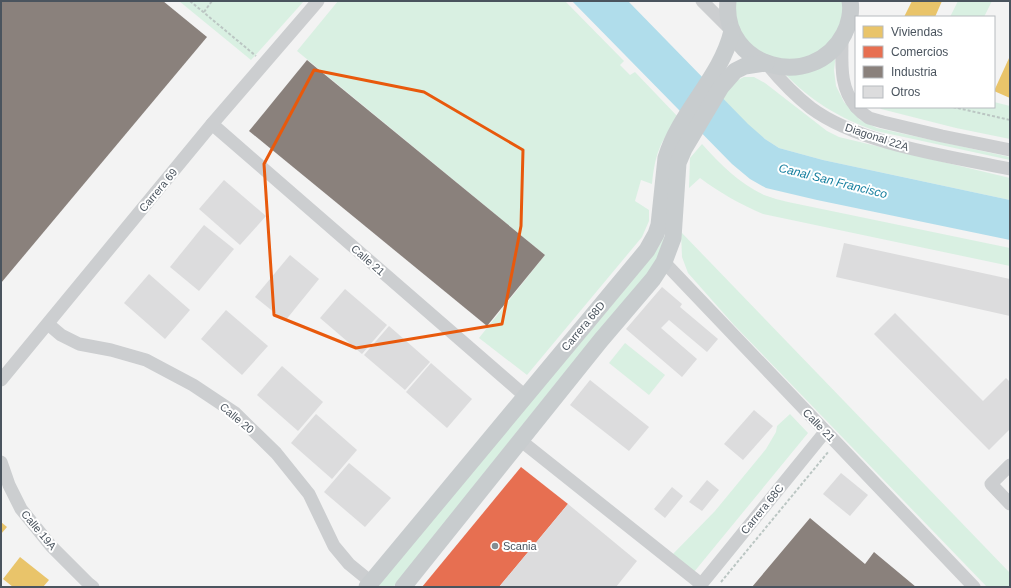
<svg xmlns="http://www.w3.org/2000/svg" width="1011" height="588" font-family="Helvetica,sans-serif">
  <style>
    .green { fill: #d9f0e2 }
    .water { fill: #b0ddeb }
    .homes { fill: #e9c46a }
    .shops { fill: #e76f51 }
    .industry { fill: #8a817c }
    .building { fill: #dcdcdd }
    .lines { fill: none; stroke-linecap: round; stroke-linejoin: round }
    .path { stroke: #bbc6c3; stroke-width: 2; stroke-dasharray: 3 2; stroke-linecap: butt }
    .minor { stroke: #ccced0; stroke-width: 13 }
    .major { stroke: #c8ccce; stroke-width: 17 }
    .marked { fill: none; stroke: #e8590c; stroke-width: 3; stroke-linejoin: round }
    .poi-dot { fill: #858c92; stroke: #fff; stroke-width: 1.5 }
    .labels { text-anchor: middle; dominant-baseline: central; stroke-width: 4; stroke-linejoin: round; paint-order: stroke }
    .street-label { font-size: 11px; fill: #4a545e; stroke: #fff }
    .poi-label { font-size: 11px; fill: #4a545e; stroke: #fff; text-anchor: start }
    .water-label { font-size: 12px; font-style: italic; fill: #157f9f; stroke: #fff }
  </style>
  <rect width="100%" height="100%" fill="#f3f3f3"/>
  <g class="green">
    <polygon points="179,1 304,1 251,60"/>
    <path d="M338 1H565L624 61 620 65 630 75 635 72 679 118C660 140 655 155 652 184L641 180 635 201 649 210V221L642 237 527 375 479 338 545 255 297 51Z"/>
    <path d="M735 1H843C843 11 842 21 838 31 815 74 747 68 736 19 735 14 735 7 735 1Z"/>
    <polygon points="958,1 992,1 984,17 950,17"/>
    <path d="M836 55 834 70 836 86 844 102 860 120 877 128 1010 157V160L876 131C839 118 811 101 784 73L804 71 822 67Z"/>
    <polygon points="744,77 754,77 765,83 827,131 839,137 1010,178 1010,200 823,160 779,148 765,139 748,125 723,99 732,83"/>
    <polygon points="994,102 1010,106 1010,139 956,128 881,109 879,107 994,107"/>
    <path d="M702 144C721 165 739 183 764 195 772 198 780 200 788 202L1010 248V266L763 214C740 204 720 193 700 178L689 188 690 158Z"/>
    <polygon points="667,232 656,263 556,383 393,587 375,587 632,281 658,248"/>
    <polygon points="681,232 1010,573 1010,587 987,587 734,325 688,273 682,257"/>
    <polygon points="625,343 665,375 649,395 609,363"/>
    <polygon points="790,414 808,433 694,572 672,555 715,511 766,449 776,432 777,426"/>
  </g>
  <polygon class="water" points="572,1 628,1 748,124 765,139 779,148 823,160 1010,200 1010,240 817,200 766,188 750,179 732,164"/>
  <g class="homes">
    <polygon points="912,1 942,1 935,17 904,17"/>
    <polygon points="1010,56 1010,98 994,91"/>
    <polygon points="1,522 7,527 1,534"/>
    <polygon points="20,557 49,580 43,587 13,587 3,579"/>
  </g>
  <polygon class="shops" points="521,467 568,504 499,587 422,587"/>
  <g class="industry">
    <polygon points="1,1 163,1 207,37 1,283"/>
    <polygon points="307,60 545,255 487,326 249,131"/>
    <polygon points="810,518 865,564 874,552 916,587 752,587"/>
  </g>
  <g class="building">
    <polygon points="224,180 266,216 240,245 199,209"/>
    <polygon points="204,225 234,249 199,291 170,267"/>
    <polygon points="844,243 1010,279 1010,316 836,277"/>
    <polygon points="290,255 319,279 285,321 255,297"/>
    <polygon points="149,274 190,310 165,339 124,303"/>
    <polygon points="662,287 682,304 680,307 718,339 707,352 669,320 661,328 697,359 682,377 626,329"/>
    <polygon points="345,289 387,325 362,354 320,318"/>
    <polygon points="226,310 268,346 242,375 201,339"/>
    <polygon points="895,313 983,401 1006,378 1010,382 1010,429 989,450 874,334"/>
    <polygon points="389,326 430,362 405,390 364,355"/>
    <polygon points="431,363 472,399 447,428 406,392"/>
    <polygon points="282,366 323,402 298,431 257,395"/>
    <polygon points="590,380 649,427 629,451 570,405"/>
    <polygon points="754,410 773,426 743,460 724,444"/>
    <polygon points="316,414 357,450 332,479 291,443"/>
    <polygon points="349,463 391,498 365,527 324,492"/>
    <polygon points="841,473 868,495 850,516 823,494"/>
    <polygon points="707,480 719,490 702,511 689,502"/>
    <polygon points="672,487 683,496 665,518 654,509"/>
    <polygon points="568,504 637,561 616,587 499,587"/>
  </g>
  <g class="lines">
    <g class="path">
      <polyline points="190,1 256,56"/>
      <polyline points="204,12 212,1"/>
      <polyline points="953,107 1010,120"/>
      <polyline points="721,582 829,451"/>
    </g>
    <g class="minor">
      <polyline points="702,1 732,31"/>
      <path d="M842 39C842 63 839 87 856 107"/>
      <path d="M766 63C780 80 794 95 811 108 861 145 950 156 1010 169"/>
      <polyline points="856,107 861,112 869,118 883,122 942,136 1010,150"/>
      <polyline points="212,124 525,396"/>
      <polyline points="664,262 974,587"/>
      <polyline points="48,324 61,335 79,344 111,350 146,360 193,385 235,413 276,453 309,494 334,546 349,564 371,582"/>
      <polyline points="1,380 212,124 318,1"/>
      <polyline points="520,440 701,584"/>
      <polyline points="1,462 9,485 21,509 51,546 88,583 93,587"/>
      <polyline points="1010,465 991,484 1010,504"/>
      <polyline points="699,587 825,432"/>
    </g>
    <g class="major">
      <path d="M728 1C721 68 813 93 844 34 849 25 852 11 850 1"/>
      <path d="M367 587 647 250 656 234 659 225 666 158C680 111 721 78 732 31"/>
      <polyline points="403,587 601,340 653,279 664,262 673,238 678,163 684,149 721,87 735,71 745,66 766,63"/>
    </g>
  </g>
  <path class="marked" d="M314 70 424 92 523 150 521 226 502 324 356 348 274 315 264 164Z"/>
  <circle class="poi-dot" cx="495" cy="546" r="4"/>
  <g class="labels">
    <g class="street-label">
      <text transform="translate(877 137) rotate(18)">Diagonal 22A</text>
      <text transform="translate(158 190) rotate(-50)">Carrera 69</text>
      <text transform="translate(368 260) rotate(41)">Calle 21</text>
      <text transform="translate(583 326) rotate(-50)">Carrera 68D</text>
      <text transform="translate(237 418) rotate(40)">Calle 20</text>
      <text transform="translate(819 425) rotate(46)">Calle 21</text>
      <text transform="translate(762 509) rotate(-51)">Carrera 68C</text>
      <text transform="translate(39 530) rotate(50)">Calle 19A</text>
    </g>
    <g class="poi-label">
      <text x="503" y="546">Scania</text>
    </g>
    <g class="water-label">
      <text transform="translate(833 181) rotate(14)">Canal San Francisco</text>
    </g>
  </g>
  <rect width="1011" height="588" fill="none" stroke="#4a545e" stroke-width="4"/>
  <rect x="855" y="16" width="140" height="92" fill="#ffffff" stroke="#b7bbbf"/>
  <rect x="863" y="26" width="20" height="12" fill="#e9c46a" stroke="#b7bbbf"/>
  <text x="891" y="36" font-size="12" fill="#4a545e">Viviendas</text>
  <rect x="863" y="46" width="20" height="12" fill="#e76f51" stroke="#b7bbbf"/>
  <text x="891" y="56" font-size="12" fill="#4a545e">Comercios</text>
  <rect x="863" y="66" width="20" height="12" fill="#8a817c" stroke="#b7bbbf"/>
  <text x="891" y="76" font-size="12" fill="#4a545e">Industria</text>
  <rect x="863" y="86" width="20" height="12" fill="#dcdcdd" stroke="#b7bbbf"/>
  <text x="891" y="96" font-size="12" fill="#4a545e">Otros</text>
</svg>
